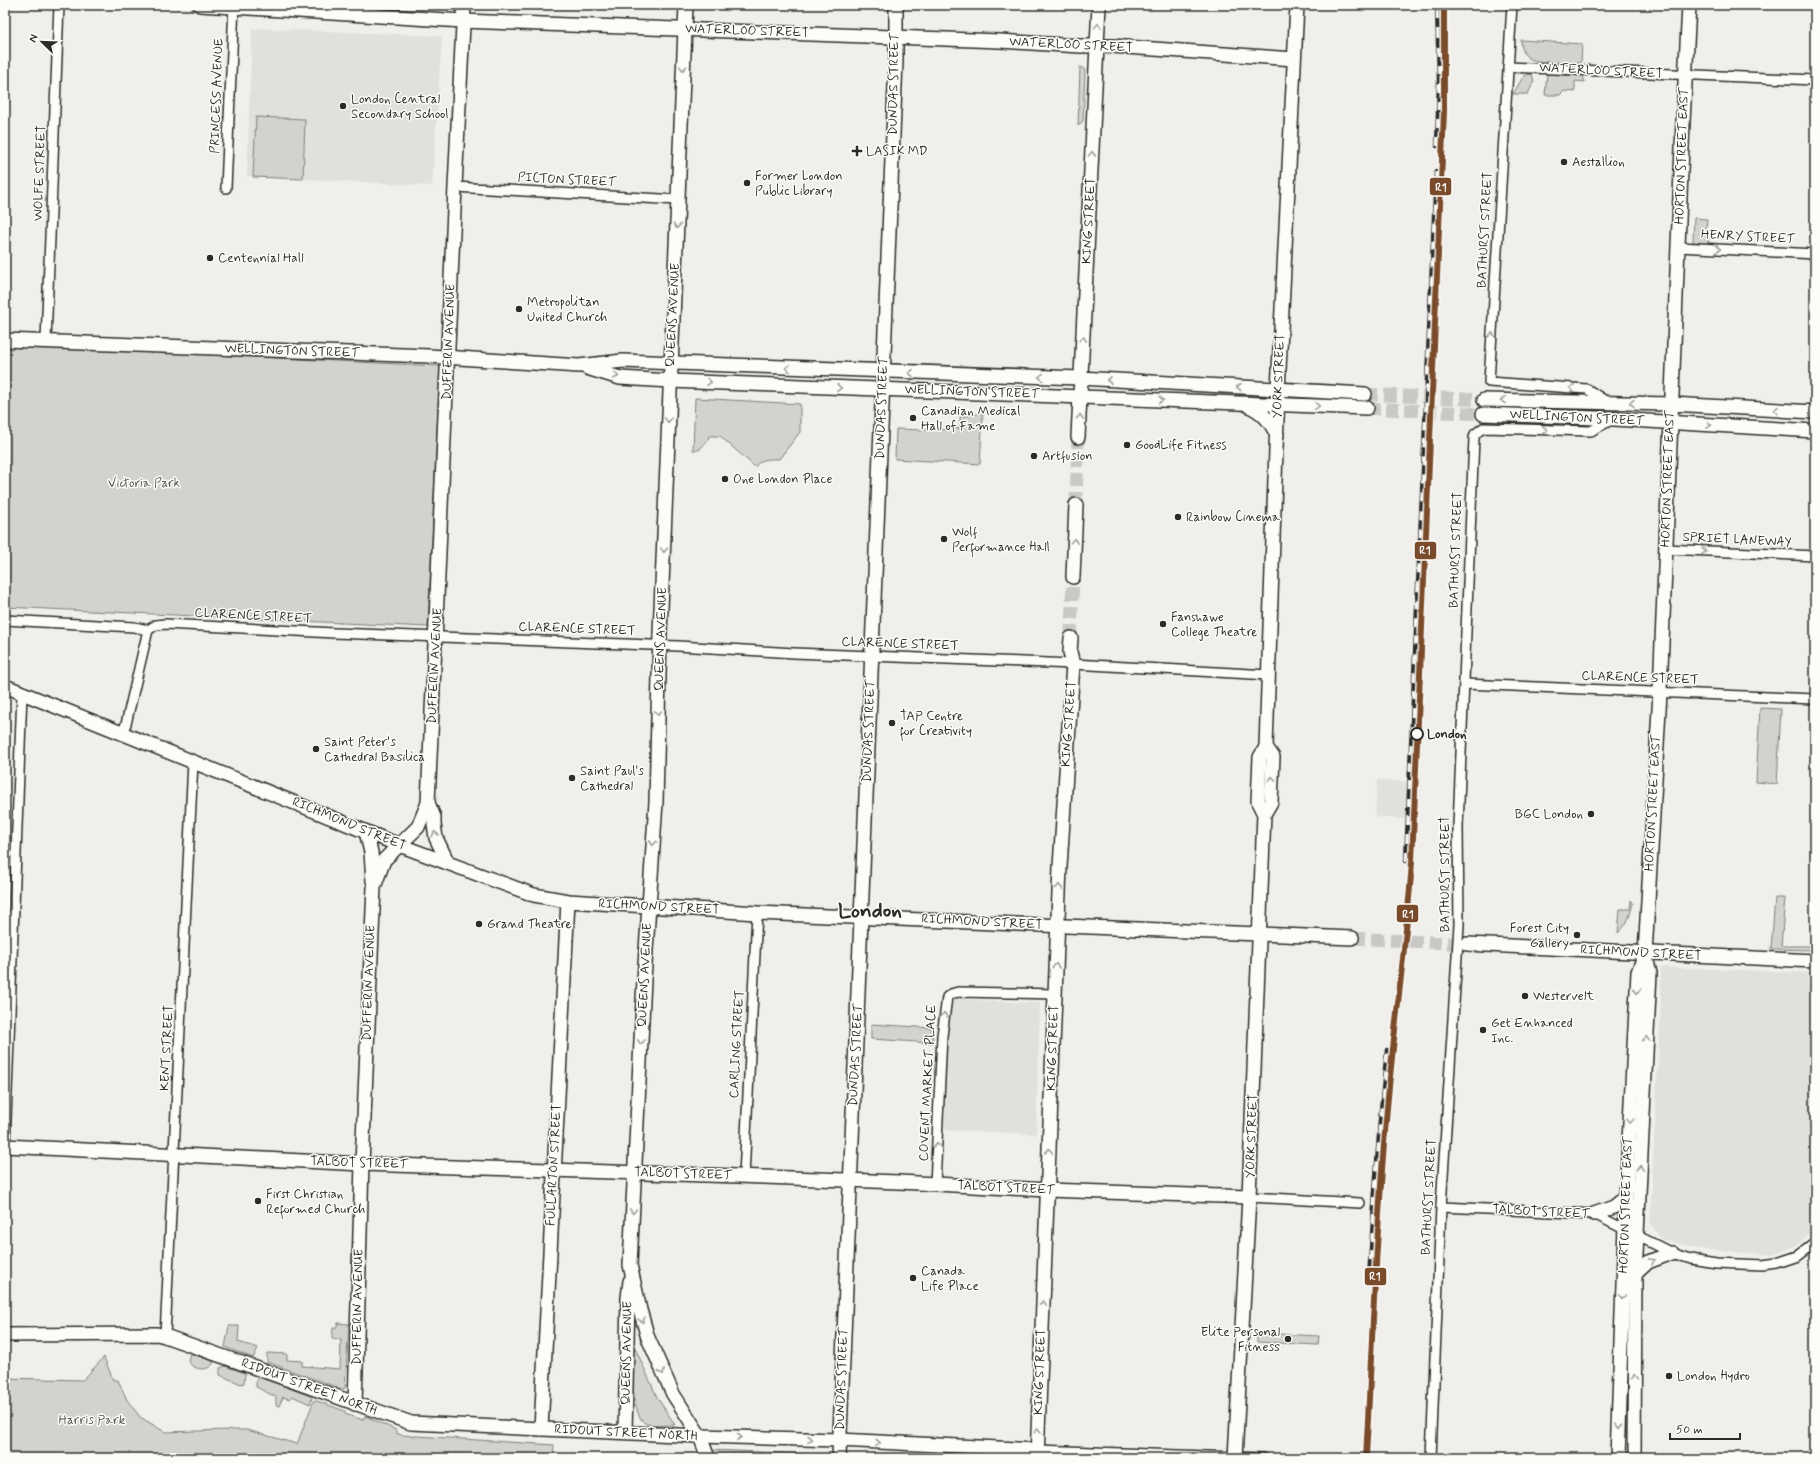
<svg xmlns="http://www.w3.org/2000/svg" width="1820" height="1463" font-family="Mynerve,sans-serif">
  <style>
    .built { fill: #e1e0dc }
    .green { fill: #d3d2cf; stroke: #7f7e7d }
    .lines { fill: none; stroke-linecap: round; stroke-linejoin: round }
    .secondary-tunnel { stroke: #c9c8c5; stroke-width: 13; stroke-dasharray: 13 6; stroke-linecap: butt }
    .street-casing { stroke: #2b2b2b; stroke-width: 12 }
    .secondary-casing { stroke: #2b2b2b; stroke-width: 16 }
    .street { stroke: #fdfcf7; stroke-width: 9 }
    .secondary { stroke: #fdfcf7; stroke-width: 13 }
    .rail-casing { stroke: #2b2b2b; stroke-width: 4.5 }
    .rail { stroke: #fdfcf7; stroke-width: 3; stroke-dasharray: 9; stroke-linecap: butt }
    .rail-1-casing { stroke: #fdfcf7; stroke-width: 9 }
    .rail-1 { stroke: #7a4b2a; stroke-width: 6 }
    .oneway { stroke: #9e9e9b }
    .poi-dot { fill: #2b2b2b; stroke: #fdfcf7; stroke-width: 1.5 }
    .stop-dot { fill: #fdfcf7; stroke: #2b2b2b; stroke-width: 2 }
    .labels { text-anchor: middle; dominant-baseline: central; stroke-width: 3; stroke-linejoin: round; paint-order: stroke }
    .street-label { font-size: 13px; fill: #2b2b2b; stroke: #fdfcf7 }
    .poi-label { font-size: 13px; fill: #2b2b2b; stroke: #fdfcf7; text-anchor: start }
    .park-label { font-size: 13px; fill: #555554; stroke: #fdfcf7 }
    .stop-label { font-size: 13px; font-weight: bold; fill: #2b2b2b; stroke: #fdfcf7; text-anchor: start }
    .town-label { font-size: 21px; font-weight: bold; fill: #2b2b2b; stroke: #fdfcf7 }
    .line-badge { stroke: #fdfcf7; stroke-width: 1.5 }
    .badge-label { font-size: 11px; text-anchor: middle; font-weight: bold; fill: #fff }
  </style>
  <rect width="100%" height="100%" fill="#f0efeb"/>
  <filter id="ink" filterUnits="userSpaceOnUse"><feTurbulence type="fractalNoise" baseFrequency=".025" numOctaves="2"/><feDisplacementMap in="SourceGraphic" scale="8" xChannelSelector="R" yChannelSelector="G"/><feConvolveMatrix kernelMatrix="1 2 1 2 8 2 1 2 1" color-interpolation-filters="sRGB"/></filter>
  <g filter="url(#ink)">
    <g class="built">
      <polygon points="252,28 442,36 432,186 247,176"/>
      <polygon points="1377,780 1407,782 1405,819 1375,817"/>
      <polygon points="1661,967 1815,973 1815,1227 1798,1245 1773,1255 1698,1249 1661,1239 1650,1223 1661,1005"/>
      <polygon points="955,999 1040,1003 1036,1134 945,1130 946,1049 952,1003"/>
    </g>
    <g class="green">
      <path d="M1521 40 1582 44 1581 63C1568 62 1545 63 1533 60 1524 58 1521 48 1521 40Z"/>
      <polygon points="1080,67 1084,68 1085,73 1083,121 1078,126"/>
      <polygon points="1529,74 1532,75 1534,81 1528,94 1513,94 1523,77"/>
      <polygon points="1547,74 1583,76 1585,82 1575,81 1575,92 1564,91 1560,95 1545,95"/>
      <polygon points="256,117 305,119 303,179 253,177"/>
      <polygon points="1694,218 1707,219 1706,231 1709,231 1708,244 1693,242"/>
      <polygon points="5,345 440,366 428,627 5,607"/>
      <path d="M695 398 800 404V432L779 459C770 459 760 458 755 467L720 436H709L708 440 699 450H693Z"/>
      <polygon points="983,413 980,464 895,459 896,429 927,430 928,426 940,426 942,430 960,428 960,417"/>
      <polygon points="1760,708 1781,709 1777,784 1756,782"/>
      <polygon points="1775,898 1785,898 1781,946 1815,946 1815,950 1771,949"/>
      <path d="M1631 900 1633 903C1630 916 1628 924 1618 933L1620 909H1630Z"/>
      <polygon points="871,1024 932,1028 933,1043 871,1039"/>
      <polygon points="338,1323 349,1324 345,1388 342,1389 267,1362 267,1353 287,1354 287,1360 302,1361 302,1366 340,1369 341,1340 332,1339 333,1328 336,1328"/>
      <polygon points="229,1326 239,1326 238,1342 258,1348 253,1358 225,1347"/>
      <polygon points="1257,1333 1319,1336 1318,1345 1257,1342"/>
      <path d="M632 1341 657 1397 675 1425C667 1425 652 1427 645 1423 630 1414 632 1358 632 1341Z"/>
      <path d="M190 1353 214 1362C209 1372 194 1371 188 1361Z"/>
      <polygon points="104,1357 113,1380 118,1380 127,1400 140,1417 165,1432 228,1430 229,1429 233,1430 247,1430 297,1444 314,1400 345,1411 345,1414 363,1420 365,1416 396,1430 396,1433 402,1435 554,1445 553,1458 5,1458 5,1378 83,1380"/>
      <polygon points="225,1366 245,1373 244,1383 241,1384 220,1375 220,1368"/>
      <polygon points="260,1377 310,1396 312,1398 310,1404 292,1396 289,1399 283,1397 279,1406 276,1405 276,1397 256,1387 256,1380"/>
      <polygon points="712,1450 809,1454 812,1458 715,1458"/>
    </g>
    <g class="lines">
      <g class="secondary-tunnel">
        <polyline points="1365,394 1484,400"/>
        <polyline points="1367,408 1483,414"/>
        <polyline points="1076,505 1078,437"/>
        <polyline points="1071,638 1073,577"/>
        <polyline points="1352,938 1467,944"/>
      </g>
      <g class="street-casing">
        <g id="street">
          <polyline points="1512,5 1489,382 1587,389 1607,402"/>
          <polyline points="1508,67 1815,80"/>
          <polyline points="455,187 678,200"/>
          <polyline points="226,188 234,5"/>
          <polyline points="1679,247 1815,254"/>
          <polyline points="46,341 59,5"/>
          <polyline points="1665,549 1815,556"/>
          <polyline points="5,620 134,627 148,630 156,625 165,624 334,633 678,646 794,653 1073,664 1269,675"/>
          <polyline points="1464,684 1815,699"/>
          <polyline points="122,733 126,724 148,630"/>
          <polyline points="5,1146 22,693"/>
          <polyline points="744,1176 757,913"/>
          <polyline points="935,1184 942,1036 947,997 951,994 958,992 1055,994"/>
          <polyline points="1249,1197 1360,1203"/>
          <polyline points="1441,1207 1594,1214 1672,1253 1691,1259 1716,1263 1763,1265 1777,1263 1798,1256 1815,1243"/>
          <polyline points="165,1336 193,762"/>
          <polyline points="1037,1450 1263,1458"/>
          <polyline points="1431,1458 1441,1207 1459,925 1458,826 1474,438 1475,434 1483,428 1591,431 1613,419"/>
        </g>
      </g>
      <g class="secondary-casing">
        <g id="secondary">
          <polyline points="200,5 463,21 1000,41 1080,46 1112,46 1294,59"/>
          <polyline points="686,5 660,633 656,802 644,980 630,1265 640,1310 648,1338 673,1394 700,1436 708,1458"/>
          <polyline points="5,340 429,356 579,366 623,361 1080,378 1365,394"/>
          <polyline points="587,368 620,378 670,381 1367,408"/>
          <polyline points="1484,400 1671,404 1815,412"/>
          <path d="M1249 406C1263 412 1270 421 1277 435"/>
          <polyline points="1483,414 1597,418 1815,431"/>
          <polyline points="1078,437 1099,5"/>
          <polyline points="1073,577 1076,505"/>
          <polyline points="5,686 399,845 534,895 568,901 757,913 1352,938"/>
          <polyline points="428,803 434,817 434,824 436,838 448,863"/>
          <polyline points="1264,814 1271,802 1273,757 1266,747"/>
          <polyline points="366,832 371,852 373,881"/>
          <polyline points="1467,944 1815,961"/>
          <polyline points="5,1146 362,1164 737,1176 899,1182 1047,1190 1249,1197"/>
          <polyline points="1594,1214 1614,1207 1626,1197"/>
          <polyline points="1635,1274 1648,1262 1672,1253"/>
          <polyline points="5,1335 157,1334 165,1336 411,1423 700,1436 839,1440 1037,1450"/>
          <polyline points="355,1404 362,1164 374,887 384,860 418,827 428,803 455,187 464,5"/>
          <polyline points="541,1429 568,901"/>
          <polyline points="625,1432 628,1298 630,1281"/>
          <polyline points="839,1458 896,61 896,5"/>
          <polyline points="1037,1458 1060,867 1073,664 1070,652 1071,638"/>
          <polyline points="1235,1458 1249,1197 1264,814 1258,802 1260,757 1266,747 1278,390 1297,5"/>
          <polyline points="1617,1458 1626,1197 1638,972 1645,954"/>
          <polyline points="1634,1458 1635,1274 1650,973 1645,954 1660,692 1683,122 1689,5"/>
        </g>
      </g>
      <use href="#street" class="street"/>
      <use href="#secondary" class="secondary"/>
      <g class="rail-casing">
        <g id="rail">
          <polyline points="1437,146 1439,80 1437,5"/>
          <polyline points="1406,861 1436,172"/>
          <polyline points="1369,1278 1380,1120 1387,1050"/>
          <path d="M1366 1458C1372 1345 1376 1233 1386 1120 1393 1034 1406 948 1412 862L1444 112V5"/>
        </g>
      </g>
      <use href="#rail" class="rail"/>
      <g class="rail-1-casing">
        <path id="rail-1" d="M1366 1458C1372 1345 1376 1233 1386 1120 1393 1034 1406 948 1412 862L1444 112V5"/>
      </g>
      <use href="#rail-1" class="rail-1"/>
    </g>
    <defs><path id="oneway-chevron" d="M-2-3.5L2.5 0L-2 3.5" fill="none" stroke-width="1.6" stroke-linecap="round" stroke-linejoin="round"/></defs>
    <g class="oneway">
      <use href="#oneway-chevron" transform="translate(1098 26) rotate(-86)"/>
      <use href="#oneway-chevron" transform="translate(683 68) rotate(92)"/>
      <use href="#oneway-chevron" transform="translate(1092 154) rotate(-87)"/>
      <use href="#oneway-chevron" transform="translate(677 226) rotate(93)"/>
      <use href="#oneway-chevron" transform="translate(1718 249) rotate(3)"/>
      <use href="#oneway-chevron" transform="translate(1492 335) rotate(-87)"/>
      <use href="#oneway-chevron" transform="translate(1083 339) rotate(-87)"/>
      <use href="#oneway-chevron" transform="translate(788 368) rotate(-178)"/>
      <use href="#oneway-chevron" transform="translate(911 373) rotate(-178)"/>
      <use href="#oneway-chevron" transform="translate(616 376) rotate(13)"/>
      <use href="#oneway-chevron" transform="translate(1041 377) rotate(-178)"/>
      <use href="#oneway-chevron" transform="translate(1109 380) rotate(-177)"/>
      <use href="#oneway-chevron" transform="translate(709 382) rotate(2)"/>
      <use href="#oneway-chevron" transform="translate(1239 387) rotate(-177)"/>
      <use href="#oneway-chevron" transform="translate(839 388) rotate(3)"/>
      <use href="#oneway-chevron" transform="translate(1572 388) rotate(-176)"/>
      <use href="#oneway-chevron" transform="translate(1161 400) rotate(3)"/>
      <use href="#oneway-chevron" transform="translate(1503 400) rotate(-179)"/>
      <use href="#oneway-chevron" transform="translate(1632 403) rotate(-178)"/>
      <use href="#oneway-chevron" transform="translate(1317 406) rotate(2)"/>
      <use href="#oneway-chevron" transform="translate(1776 410) rotate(-177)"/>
      <use href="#oneway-chevron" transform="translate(1080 417) rotate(-87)"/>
      <use href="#oneway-chevron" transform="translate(668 420) rotate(92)"/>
      <use href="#oneway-chevron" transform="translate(1709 425) rotate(3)"/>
      <use href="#oneway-chevron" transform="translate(1545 430) rotate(2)"/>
      <use href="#oneway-chevron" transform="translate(1074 541) rotate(-87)"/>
      <use href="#oneway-chevron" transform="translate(664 550) rotate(92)"/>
      <use href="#oneway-chevron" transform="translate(1704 551) rotate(3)"/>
      <use href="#oneway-chevron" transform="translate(658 713) rotate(91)"/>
      <use href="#oneway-chevron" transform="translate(1272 779) rotate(-87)"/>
      <use href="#oneway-chevron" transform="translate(435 834) rotate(-103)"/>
      <use href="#oneway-chevron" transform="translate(653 843) rotate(94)"/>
      <use href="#oneway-chevron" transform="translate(1059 887) rotate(-88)"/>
      <use href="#oneway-chevron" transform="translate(1056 966) rotate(-87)"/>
      <use href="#oneway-chevron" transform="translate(1637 991) rotate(93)"/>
      <use href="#oneway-chevron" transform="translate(944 1015) rotate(-86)"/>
      <use href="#oneway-chevron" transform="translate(1646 1039) rotate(-87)"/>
      <use href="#oneway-chevron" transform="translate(641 1042) rotate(93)"/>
      <use href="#oneway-chevron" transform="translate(1630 1121) rotate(93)"/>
      <use href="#oneway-chevron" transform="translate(937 1145) rotate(-87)"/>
      <use href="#oneway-chevron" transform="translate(1049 1151) rotate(-88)"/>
      <use href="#oneway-chevron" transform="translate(1640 1168) rotate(-87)"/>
      <use href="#oneway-chevron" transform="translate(633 1211) rotate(93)"/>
      <use href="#oneway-chevron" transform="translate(1652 1261) rotate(-29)"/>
      <use href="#oneway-chevron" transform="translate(1622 1297) rotate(92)"/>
      <use href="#oneway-chevron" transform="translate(1043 1303) rotate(-88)"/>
      <use href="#oneway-chevron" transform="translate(642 1320) rotate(74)"/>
      <use href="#oneway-chevron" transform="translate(662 1372) rotate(64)"/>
      <use href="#oneway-chevron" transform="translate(1634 1377) rotate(-90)"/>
      <use href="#oneway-chevron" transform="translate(1618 1426) rotate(92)"/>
      <use href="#oneway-chevron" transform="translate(1038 1431) rotate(-87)"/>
      <use href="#oneway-chevron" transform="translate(739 1437) rotate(1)"/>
      <use href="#oneway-chevron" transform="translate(810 1439) rotate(2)"/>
      <use href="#oneway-chevron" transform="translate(878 1443) rotate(3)"/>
    </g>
  </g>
  <g class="poi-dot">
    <circle cx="343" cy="106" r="4"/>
    <path d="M855 145h4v4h4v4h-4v4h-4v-4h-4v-4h4z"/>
    <circle cx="1564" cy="162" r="4"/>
    <circle cx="747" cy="183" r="4"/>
    <circle cx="210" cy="258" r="4"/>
    <circle cx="519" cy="309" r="4"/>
    <circle cx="913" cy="418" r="4"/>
    <circle cx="1127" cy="445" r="4"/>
    <circle cx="1034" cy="456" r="4"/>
    <circle cx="725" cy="479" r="4"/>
    <circle cx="1178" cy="517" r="4"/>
    <circle cx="944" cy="539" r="4"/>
    <circle cx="1163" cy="624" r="4"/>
    <circle cx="892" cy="723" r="4"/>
    <circle cx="316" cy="749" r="4"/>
    <circle cx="572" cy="778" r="4"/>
    <circle cx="1591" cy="814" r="4"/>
    <circle cx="479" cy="924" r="4"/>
    <circle cx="1577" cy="935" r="4"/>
    <circle cx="1525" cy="996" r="4"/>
    <circle cx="1483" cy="1030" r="4"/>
    <circle cx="258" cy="1201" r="4"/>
    <circle cx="913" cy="1278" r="4"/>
    <circle cx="1288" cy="1339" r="4"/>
    <circle cx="1669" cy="1376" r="4"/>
  </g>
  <circle class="stop-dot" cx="1417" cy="734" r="6"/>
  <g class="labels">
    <g class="street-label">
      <text transform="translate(747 31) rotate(2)">WATERLOO STREET</text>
      <text transform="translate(1071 45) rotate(3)">WATERLOO STREET</text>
      <text transform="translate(1601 71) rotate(3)">WATERLOO STREET</text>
      <text transform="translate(894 84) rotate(-89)">DUNDAS STREET</text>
      <text transform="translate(217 96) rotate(-88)">PRINCESS AVENUE</text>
      <text transform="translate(1682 156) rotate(-88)">HORTON STREET EAST</text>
      <text transform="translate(40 173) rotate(-88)">WOLFE STREET</text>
      <text transform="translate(567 180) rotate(3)">PICTON STREET</text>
      <text transform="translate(1089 221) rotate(-87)">KING STREET</text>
      <text transform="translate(1485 230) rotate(-87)">BATHURST STREET</text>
      <text transform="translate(1748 237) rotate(3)">HENRY STREET</text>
      <text transform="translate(673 315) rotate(-87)">QUEENS AVENUE</text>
      <text transform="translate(449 342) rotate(-88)">DUFFERIN AVENUE</text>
      <text transform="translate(292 351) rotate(2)">WELLINGTON STREET</text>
      <text transform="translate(1279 376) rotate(-88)">YORK STREET</text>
      <text transform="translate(972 392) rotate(2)">WELLINGTON STREET</text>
      <text transform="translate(882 408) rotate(-88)">DUNDAS STREET</text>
      <text transform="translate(1577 418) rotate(3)">WELLINGTON STREET</text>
      <text transform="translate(1668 479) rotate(-88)">HORTON STREET EAST</text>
      <text transform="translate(1737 540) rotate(3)">SPRIET LANEWAY</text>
      <text transform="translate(1456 550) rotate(-88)">BATHURST STREET</text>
      <text transform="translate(253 616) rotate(3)">CLARENCE STREET</text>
      <text transform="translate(577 629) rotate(2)">CLARENCE STREET</text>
      <text transform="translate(661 639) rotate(-88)">QUEENS AVENUE</text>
      <text transform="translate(900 644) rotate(2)">CLARENCE STREET</text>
      <text transform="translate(435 666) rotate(-87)">DUFFERIN AVENUE</text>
      <text transform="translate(1640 678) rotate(2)">CLARENCE STREET</text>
      <text transform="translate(1069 724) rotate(-86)">KING STREET</text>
      <text transform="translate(869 731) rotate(-88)">DUNDAS STREET</text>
      <text transform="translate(1653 803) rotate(-87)">HORTON STREET EAST</text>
      <text transform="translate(349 824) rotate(22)">RICHMOND STREET</text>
      <text transform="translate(1445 874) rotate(-90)">BATHURST STREET</text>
      <text transform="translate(659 907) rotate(3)">RICHMOND STREET</text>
      <text transform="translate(982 922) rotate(3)">RICHMOND STREET</text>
      <text transform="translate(1641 953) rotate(3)">RICHMOND STREET</text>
      <text transform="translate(645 975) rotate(-87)">QUEENS AVENUE</text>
      <text transform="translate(369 983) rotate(-88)">DUFFERIN AVENUE</text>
      <text transform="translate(737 1044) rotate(-87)">CARLING STREET</text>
      <text transform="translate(167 1048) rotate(-87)">KENT STREET</text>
      <text transform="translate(1053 1048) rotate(-88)">KING STREET</text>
      <text transform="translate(856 1055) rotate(-87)">DUNDAS STREET</text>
      <text transform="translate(928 1083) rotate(-87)">COVENT MARKET PLACE</text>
      <text transform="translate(1252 1136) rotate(-88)">YORK STREET</text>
      <text transform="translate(359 1163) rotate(2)">TALBOT STREET</text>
      <text transform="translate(554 1165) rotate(-87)">FULLARTON STREET</text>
      <text transform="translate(683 1174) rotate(2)">TALBOT STREET</text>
      <text transform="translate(1006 1188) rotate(3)">TALBOT STREET</text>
      <text transform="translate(1429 1197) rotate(-87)">BATHURST STREET</text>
      <text transform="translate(1626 1205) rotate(-88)">HORTON STREET EAST</text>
      <text transform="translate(1541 1212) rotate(3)">TALBOT STREET</text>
      <text transform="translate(358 1307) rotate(-89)">DUFFERIN AVENUE</text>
      <text transform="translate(627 1353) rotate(-89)">QUEENS AVENUE</text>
      <text transform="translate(1040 1372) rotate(-88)">KING STREET</text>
      <text transform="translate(842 1379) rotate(-88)">DUNDAS STREET</text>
      <text transform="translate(309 1387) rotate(20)">RIDOUT STREET NORTH</text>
      <text transform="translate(626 1433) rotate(3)">RIDOUT STREET NORTH</text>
    </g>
    <g class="poi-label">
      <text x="351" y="99">London Central<tspan x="351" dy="15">Secondary School</tspan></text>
      <text x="866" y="151">LASIK MD</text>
      <text x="1572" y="162">Aestallion</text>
      <text x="755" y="176">Former London<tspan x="755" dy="15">Public Library</tspan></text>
      <text x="218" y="258">Centennial Hall</text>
      <text x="527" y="302">Metropolitan<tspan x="527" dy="15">United Church</tspan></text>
      <text x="921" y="411">Canadian Medical<tspan x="921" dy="15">Hall of Fame</tspan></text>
      <text x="1135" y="445">GoodLife Fitness</text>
      <text x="1042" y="456">Artfusion</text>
      <text x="733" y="479">One London Place</text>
      <text x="1186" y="517">Rainbow Cinema</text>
      <text x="952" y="532">Wolf<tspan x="952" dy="15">Performance Hall</tspan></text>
      <text x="1171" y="617">Fanshawe<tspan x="1171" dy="15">College Theatre</tspan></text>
      <text x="900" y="716">TAP Centre<tspan x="900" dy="15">for Creativity</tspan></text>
      <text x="324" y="742">Saint Peter's<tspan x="324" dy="15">Cathedral Basilica</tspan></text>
      <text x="580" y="771">Saint Paul's<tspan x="580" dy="15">Cathedral</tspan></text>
      <text x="1583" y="814" text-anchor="end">BGC London</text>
      <text x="487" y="924">Grand Theatre</text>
      <text x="1569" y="928" text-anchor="end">Forest City<tspan x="1569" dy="15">Gallery</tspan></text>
      <text x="1533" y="996">Westervelt</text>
      <text x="1491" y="1023">Get Enhanced<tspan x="1491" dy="15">Inc.</tspan></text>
      <text x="266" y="1194">First Christian<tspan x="266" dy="15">Reformed Church</tspan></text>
      <text x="921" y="1271">Canada<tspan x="921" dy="15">Life Place</tspan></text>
      <text x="1280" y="1332" text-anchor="end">Elite Personal<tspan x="1280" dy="15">Fitness</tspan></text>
      <text x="1677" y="1376">London Hydro</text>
    </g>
    <g class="park-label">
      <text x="144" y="483">Victoria Park</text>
      <text x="92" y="1420">Harris Park</text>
    </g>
    <g class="stop-label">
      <text x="1427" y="734">London</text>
    </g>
    <g class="town-label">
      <text x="870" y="911">London</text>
    </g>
  </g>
  <g class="line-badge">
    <rect x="1429" y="177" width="23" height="19" rx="4" fill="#7a4b2a"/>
    <rect x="1414" y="541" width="23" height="19" rx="4" fill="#7a4b2a"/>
    <rect x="1396" y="904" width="23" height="19" rx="4" fill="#7a4b2a"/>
    <rect x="1364" y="1267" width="23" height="19" rx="4" fill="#7a4b2a"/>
  </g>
  <g class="badge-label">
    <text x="1441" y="191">R1</text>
    <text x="1425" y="554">R1</text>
    <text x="1408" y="918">R1</text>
    <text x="1375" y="1280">R1</text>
  </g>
  <rect width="1820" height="1463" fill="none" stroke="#fdfcf7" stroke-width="20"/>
  <rect x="10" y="10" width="1800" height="1443" fill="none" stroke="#2b2b2b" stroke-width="1.5" filter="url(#ink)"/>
  <g transform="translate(42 42) rotate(293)" stroke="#fdfcf7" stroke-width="3" paint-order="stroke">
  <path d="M0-3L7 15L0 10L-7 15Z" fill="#2b2b2b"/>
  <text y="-6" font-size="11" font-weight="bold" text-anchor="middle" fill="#2b2b2b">N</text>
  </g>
  <path d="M1670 1433v6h70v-6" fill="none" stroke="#2b2b2b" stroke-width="2"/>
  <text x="1676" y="1433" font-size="12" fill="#2b2b2b" stroke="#fdfcf7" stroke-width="3" paint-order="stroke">50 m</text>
</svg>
